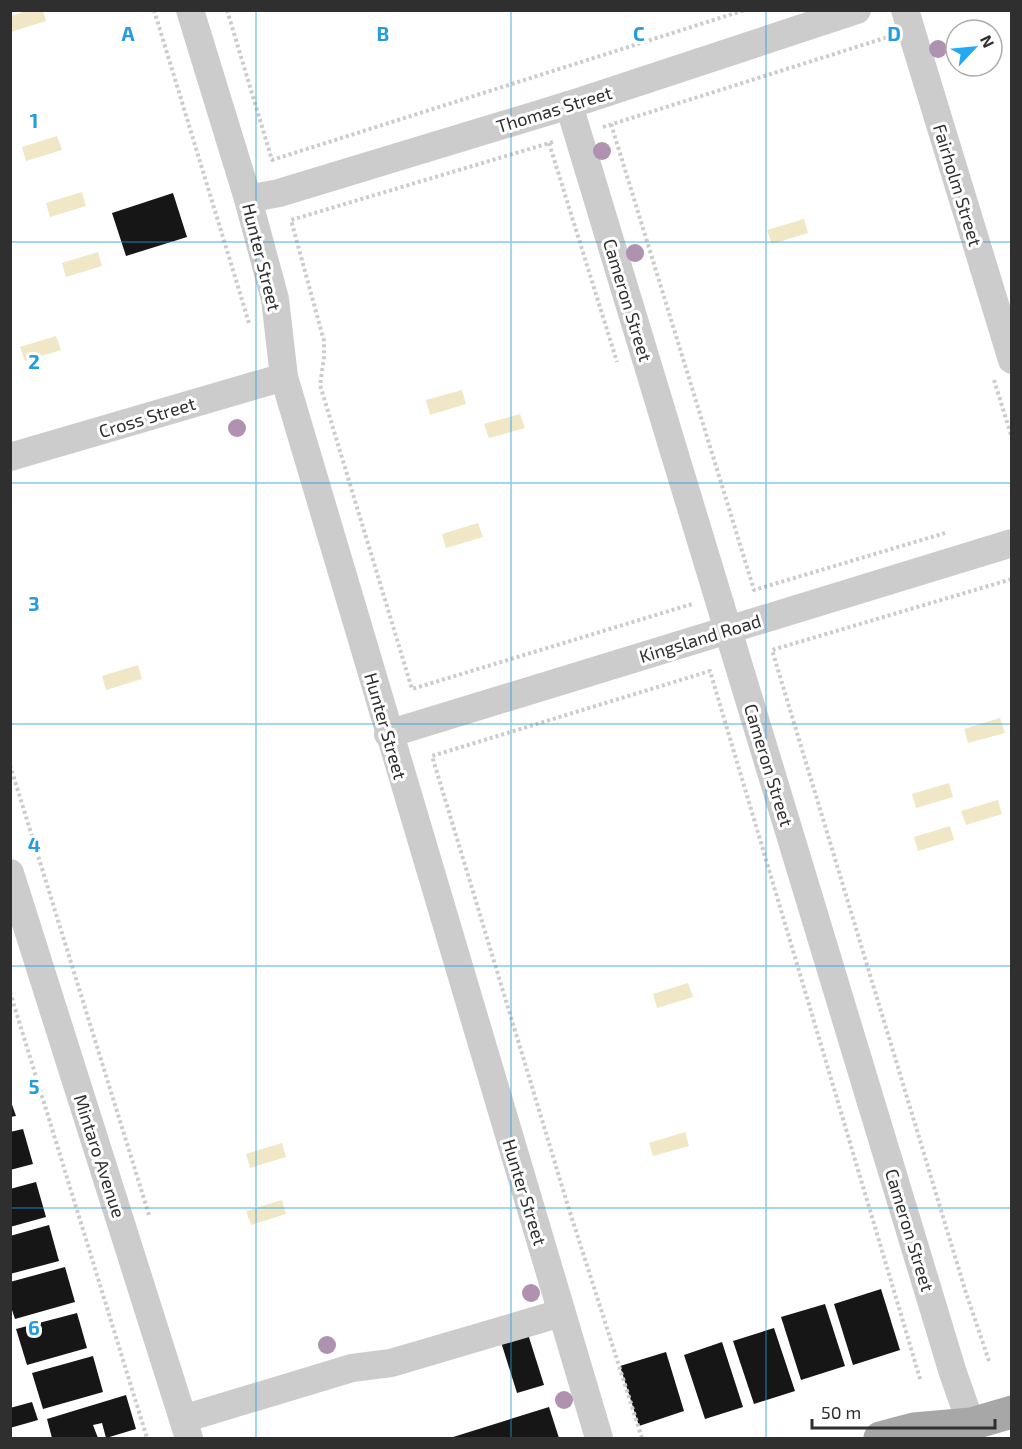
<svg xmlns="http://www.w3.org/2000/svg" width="1022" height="1449" font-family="'Exo 2',sans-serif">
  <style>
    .water { fill: #efe7c6 }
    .building { fill: #161616 }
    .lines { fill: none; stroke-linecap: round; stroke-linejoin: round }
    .path { stroke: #ccc; stroke-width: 4; stroke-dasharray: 3 3; stroke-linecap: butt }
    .minor { stroke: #ccc; stroke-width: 28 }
    .major { stroke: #a7a7a7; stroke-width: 33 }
    .tree { fill: #ae92af }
    .grid { fill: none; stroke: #239de0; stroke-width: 1.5; stroke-opacity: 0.55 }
    .labels { text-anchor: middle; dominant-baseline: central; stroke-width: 6; stroke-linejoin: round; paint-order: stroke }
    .street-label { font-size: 18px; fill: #2f2f2f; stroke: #fff }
    .grid-label { font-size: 20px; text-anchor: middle; font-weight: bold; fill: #239de0; stroke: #fff; stroke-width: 6; stroke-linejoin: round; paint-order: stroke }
  </style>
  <rect width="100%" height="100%" fill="#fff"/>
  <g class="water">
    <polygon points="30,10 43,11 46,21 11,32 11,16"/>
    <polygon points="57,136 62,150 26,161 22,147"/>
    <polygon points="82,192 86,206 50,217 46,203"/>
    <polygon points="804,219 808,233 772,244 767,230"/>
    <polygon points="98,252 102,266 66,277 62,263"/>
    <polygon points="56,336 61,350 25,361 20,347"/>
    <polygon points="462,390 466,404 430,415 426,400"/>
    <polygon points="520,414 525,428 489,438 484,424"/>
    <polygon points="478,523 483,537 446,548 442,534"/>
    <polygon points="138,665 142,679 106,690 102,676"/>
    <polygon points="1000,718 1005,733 968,743 964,729"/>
    <polygon points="949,783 953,797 916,808 912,794"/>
    <polygon points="998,800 1002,814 966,825 961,811"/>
    <polygon points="950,826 954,840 918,851 914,837"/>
    <polygon points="688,983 693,997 657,1008 653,994"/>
    <polygon points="685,1132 689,1146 653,1156 649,1143"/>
    <polygon points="282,1143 286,1157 250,1168 246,1154"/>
    <polygon points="282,1200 286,1214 251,1225 246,1211"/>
  </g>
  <g class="building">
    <polygon points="173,193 187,237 126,256 112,213"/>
    <polygon points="10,1099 16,1116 10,1117"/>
    <polygon points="23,1129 33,1164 10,1170 10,1132"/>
    <polygon points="36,1182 46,1217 10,1227 10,1189"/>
    <polygon points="49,1225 59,1261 10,1274 10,1236"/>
    <polygon points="65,1267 75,1302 15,1319 10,1304 10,1282"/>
    <polygon points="881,1289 900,1350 853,1365 834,1304"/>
    <polygon points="825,1304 845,1366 801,1380 781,1317"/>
    <polygon points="77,1313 87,1348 27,1365 16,1329"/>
    <polygon points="774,1328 795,1391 754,1404 733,1341"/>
    <polygon points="528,1334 544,1385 517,1393 501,1342"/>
    <polygon points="722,1342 743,1407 705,1419 684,1355"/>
    <polygon points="666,1352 684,1411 639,1426 620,1366"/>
    <polygon points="93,1356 103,1392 43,1409 32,1373"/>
    <polygon points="126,1395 136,1429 106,1438 102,1423 93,1425 98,1438 52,1438 47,1419"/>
    <polygon points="32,1402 38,1420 10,1428 10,1408"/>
    <polygon points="549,1407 559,1438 450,1438"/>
  </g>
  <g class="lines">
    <g class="path">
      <polyline points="154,10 249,323"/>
      <polyline points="227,10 272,160 745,10"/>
      <polyline points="611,124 754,590 945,533"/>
      <polyline points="603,127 888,37"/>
      <polyline points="553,142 291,220 324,341 324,358 320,385 412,689 692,604"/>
      <polyline points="549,143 617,362"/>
      <polyline points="994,380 1012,438"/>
      <polyline points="10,765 149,1215"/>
      <polyline points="10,992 147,1438"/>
      <polyline points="989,1361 966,1293 772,650 1012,579"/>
      <polyline points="642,1438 568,1206 432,756 710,671 921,1382"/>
    </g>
    <g class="minor">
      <polyline points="190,10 248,199 275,299 284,377 599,1438"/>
      <polyline points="905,10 1012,360"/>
      <polyline points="569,105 953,1373 971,1424"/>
      <polyline points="248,199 279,193 569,105 857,10"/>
      <polyline points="10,457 284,377"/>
      <polyline points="388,734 1012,543"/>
      <polyline points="10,873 189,1438"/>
      <polyline points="183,1419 352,1368 391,1363 561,1313"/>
    </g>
    <polyline class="major" points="880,1438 914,1429 971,1424 1012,1412"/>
  </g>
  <g class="tree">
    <circle cx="938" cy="49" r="9"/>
    <circle cx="602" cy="151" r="9"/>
    <circle cx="635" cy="253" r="9"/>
    <circle cx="237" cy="428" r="9"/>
    <circle cx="531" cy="1293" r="9"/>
    <circle cx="327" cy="1345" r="9"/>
    <circle cx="564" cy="1400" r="9"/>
  </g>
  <path class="grid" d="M256 10V1438M511 10V1438M766 10V1438M10 242H1012M10 483H1012M10 724H1012M10 966H1012M10 1208H1012"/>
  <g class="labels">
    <g class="street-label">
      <text transform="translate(554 109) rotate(-17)">Thomas Street</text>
      <text transform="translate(958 185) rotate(73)">Fairholm Street</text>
      <text transform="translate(262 257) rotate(76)">Hunter Street</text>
      <text transform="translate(628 300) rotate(73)">Cameron Street</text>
      <text transform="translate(147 417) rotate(-17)">Cross Street</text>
      <text transform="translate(700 638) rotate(-17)">Kingsland Road</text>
      <text transform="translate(386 726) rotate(74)">Hunter Street</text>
      <text transform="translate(769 765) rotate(73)">Cameron Street</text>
      <text transform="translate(100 1156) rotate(72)">Mintaro Avenue</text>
      <text transform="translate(525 1192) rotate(73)">Hunter Street</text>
      <text transform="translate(910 1230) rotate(73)">Cameron Street</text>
    </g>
  </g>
  <g class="grid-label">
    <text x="128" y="41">A</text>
    <text x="383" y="41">B</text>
    <text x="639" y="41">C</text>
    <text x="894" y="41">D</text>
    <text x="34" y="128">1</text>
    <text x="34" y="369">2</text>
    <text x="34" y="611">3</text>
    <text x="34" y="852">4</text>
    <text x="34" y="1094">5</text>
    <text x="34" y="1335">6</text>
  </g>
  <rect width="1022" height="1449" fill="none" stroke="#2f2f2f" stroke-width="24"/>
  <g transform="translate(974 48) rotate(64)"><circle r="28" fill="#ffffff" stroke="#acacac" stroke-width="1.5"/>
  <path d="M0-4.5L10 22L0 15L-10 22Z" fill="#22a9f4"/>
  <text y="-9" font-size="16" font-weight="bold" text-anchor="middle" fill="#2f2f2f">N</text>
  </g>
  <path d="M812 1419v9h183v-9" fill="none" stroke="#2f2f2f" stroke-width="3"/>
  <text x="821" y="1419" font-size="18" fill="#2f2f2f" stroke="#ffffff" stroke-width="4.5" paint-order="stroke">50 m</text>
</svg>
